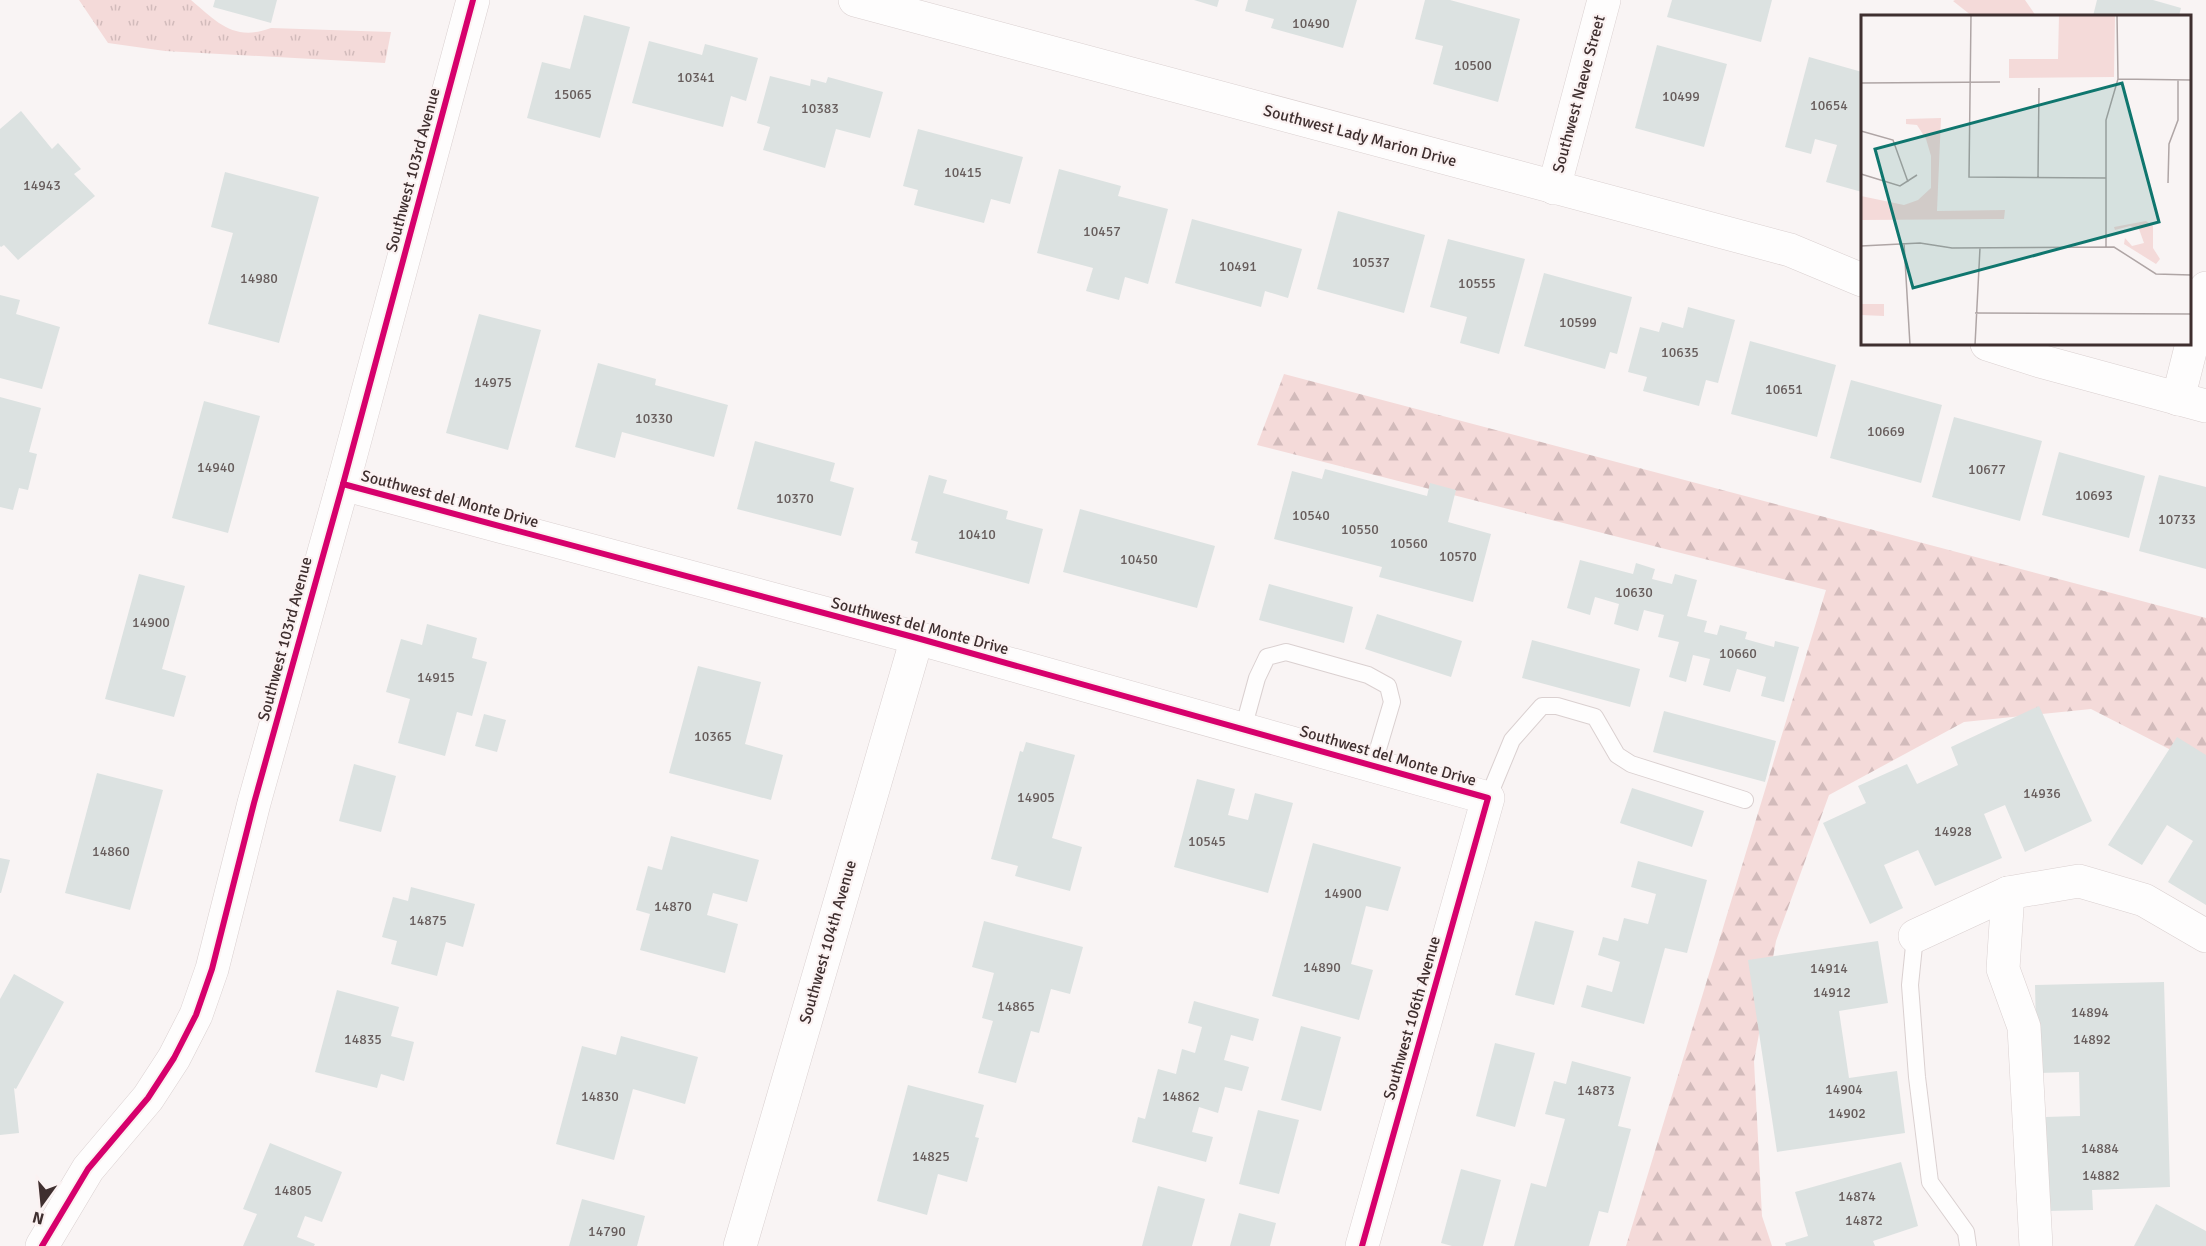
<svg xmlns="http://www.w3.org/2000/svg" width="2206" height="1246" font-family="Signika,sans-serif">
  <style>
    .grass { fill: url(#grass-tufts) }
    .forest { fill: url(#forest-firs) }
    .park { fill: #f4dad9 }
    .building { fill: #dce2e1 }
    .lines { fill: none; stroke-linecap: round; stroke-linejoin: round }
    .service-casing { stroke: #dad0d0; stroke-width: 18 }
    .minor-casing { stroke: #dad0d0; stroke-width: 34 }
    .service { stroke: #fefdfd; stroke-width: 16 }
    .minor { stroke: #fefdfd; stroke-width: 33 }
    .cycleway-casing { stroke: #fbf2f2; stroke-width: 10 }
    .cycleway { stroke: #d6006c; stroke-width: 6 }
    .labels { text-anchor: middle; dominant-baseline: central; stroke-width: 4.5; stroke-linejoin: round; paint-order: stroke }
    .number-label { font-size: 14px; fill: #675d5c }
    .street-label { font-size: 16px; fill: #3f2f2f; stroke: #fbf2f2 }
    .inset-road { fill: none; stroke: #afa5a5; stroke-width: 1.5 }
    .view { fill: #0f766e; fill-opacity: 0.15; stroke: #0f766e; stroke-width: 3 }
    .inset-edge { fill: none; stroke: #3f2f2f; stroke-width: 3 }
  </style>
  <defs>
    <pattern id="grass-tufts" width="24" height="20" patternUnits="userSpaceOnUse" patternTransform="scale(1.5)"><rect width="24" height="20" fill="#f4dad9"/><path d="M3 7l-1-3M5 7V3M7 7l1-3M15 17l-1-3M17 17v-4M19 17l1-3" fill="none" stroke="#d2bbbb"/></pattern>
    <pattern id="forest-firs" width="22" height="20" patternUnits="userSpaceOnUse" patternTransform="scale(1.5)"><rect width="22" height="20" fill="#f4dad9"/><path d="M5 1l3.5 6h-7zM16 11l3.5 6h-7z" fill="#d2bbbb"/></pattern>
  </defs>
  <rect width="100%" height="100%" fill="#f9f4f4"/>
  <path class="grass" d="M79 0H191C217 22 234 42 271 28L391 32 385 63 165 51 108 43Z"/>
  <polygon class="forest" points="1284,374 2206,618 2206,768 2091,709 1964,722 1829,795 1776,941 1754,1061 1762,1216 1772,1246 1626,1246 1826,590 1257,445"/>
  <polygon class="park" points="1955,0 2025,0 2036,16 1972,16 1953,1"/>
  <g class="building">
    <polygon points="215,0 277,0 271,23 213,7"/>
    <polygon points="1194,0 1219,0 1217,7"/>
    <polygon points="1248,0 1357,0 1343,48 1271,28 1274,19 1245,11"/>
    <polygon points="1425,0 1450,0 1520,19 1498,102 1433,84 1443,46 1415,39"/>
    <polygon points="1672,0 1772,0 1761,42 1667,17"/>
    <polygon points="2097,0 2153,0 2181,8 2179,16 2093,16"/>
    <polygon points="584,15 630,27 600,138 527,118 542,62 570,69"/>
    <polygon points="649,41 702,55 705,44 758,58 746,101 731,96 723,127 632,103"/>
    <polygon points="1657,45 1727,64 1704,147 1635,128"/>
    <polygon points="1809,57 1862,72 1862,192 1826,182 1837,145 1815,139 1811,154 1785,147"/>
    <polygon points="770,76 810,86 811,79 826,83 828,77 883,92 870,138 836,129 825,168 763,150 770,127 757,123"/>
    <polygon points="21,111 52,149 58,143 81,169 74,174 95,196 18,260 4,245 1,247 0,246 0,129"/>
    <polygon points="918,129 1023,157 1010,204 991,199 984,223 914,205 918,190 903,186"/>
    <polygon points="1059,169 1121,186 1118,196 1168,209 1148,284 1125,277 1119,300 1086,291 1093,268 1037,253"/>
    <polygon points="225,172 319,197 279,343 208,324 233,233 211,227"/>
    <polygon points="1338,211 1425,235 1404,313 1317,289"/>
    <polygon points="1192,219 1302,249 1288,298 1265,291 1261,307 1175,283"/>
    <polygon points="1448,239 1525,259 1499,354 1460,343 1467,317 1430,307"/>
    <polygon points="1544,273 1632,297 1617,354 1610,352 1605,369 1524,346"/>
    <polygon points="0,295 20,300 16,314 60,327 42,389 0,378"/>
    <polygon points="1688,307 1735,320 1718,383 1706,380 1699,406 1643,391 1647,377 1628,372 1640,327 1659,332 1662,322 1683,328"/>
    <polygon points="479,314 541,330 508,450 446,433"/>
    <polygon points="1750,341 1836,365 1817,437 1731,414"/>
    <polygon points="598,363 656,379 655,385 728,405 714,457 622,432 615,458 575,447"/>
    <polygon points="1851,380 1942,405 1921,483 1830,458"/>
    <polygon points="0,397 41,408 29,452 37,454 28,490 19,488 13,510 0,507"/>
    <polygon points="204,401 260,416 228,533 172,518"/>
    <polygon points="1954,417 2042,441 2020,521 1932,497"/>
    <polygon points="755,441 835,463 830,481 854,488 841,536 737,509"/>
    <polygon points="2059,452 2145,476 2129,538 2042,515"/>
    <polygon points="1325,469 1427,496 1430,483 1456,490 1448,522 1491,534 1473,602 1379,577 1382,567 1274,539 1292,471 1322,479"/>
    <polygon points="929,475 947,480 943,493 1008,511 1006,519 1043,529 1029,584 915,553 918,542 911,540"/>
    <polygon points="2159,475 2206,487 2206,569 2139,551"/>
    <polygon points="1080,509 1215,546 1197,608 1063,572"/>
    <polygon points="1580,560 1633,574 1636,563 1655,569 1652,579 1672,584 1675,574 1697,580 1687,616 1707,621 1704,632 1717,635 1720,625 1747,632 1745,639 1774,647 1775,641 1799,647 1784,702 1761,696 1766,677 1737,669 1730,692 1703,685 1710,659 1693,655 1686,682 1669,677 1679,642 1658,637 1664,615 1644,610 1638,631 1614,624 1619,604 1595,597 1590,615 1567,608"/>
    <polygon points="139,574 185,586 162,669 186,676 174,717 105,699"/>
    <polygon points="1269,584 1353,607 1344,643 1259,620"/>
    <polygon points="1377,614 1462,641 1451,677 1365,649"/>
    <polygon points="427,624 477,638 472,658 487,662 472,716 457,712 445,756 398,743 410,699 386,692 401,639 422,645"/>
    <polygon points="1532,640 1640,669 1630,707 1522,678"/>
    <polygon points="698,666 761,682 745,744 783,755 771,800 669,773"/>
    <polygon points="2039,706 2092,821 2025,852 2005,805 1984,814 2002,858 1935,886 1918,850 1884,865 1903,908 1870,924 1823,823 1866,803 1858,786 1907,764 1917,784 1958,765 1951,747"/>
    <polygon points="1664,711 1776,741 1765,782 1653,752"/>
    <polygon points="484,714 506,720 497,752 475,746"/>
    <polygon points="2177,737 2206,755 2206,905 2168,882 2193,841 2167,825 2142,865 2108,845"/>
    <polygon points="1026,742 1075,755 1052,838 1082,847 1070,891 1015,876 1018,866 991,859 1020,751 1023,752"/>
    <polygon points="354,764 396,776 381,832 339,821"/>
    <polygon points="97,773 163,790 130,910 65,893"/>
    <polygon points="1197,779 1235,789 1228,815 1248,820 1255,793 1293,803 1268,893 1174,867"/>
    <polygon points="1632,788 1704,811 1692,847 1620,823"/>
    <polygon points="671,836 759,860 747,902 713,893 707,915 738,924 725,973 640,950 650,914 636,910 648,866 662,870"/>
    <polygon points="1313,843 1401,867 1388,911 1366,906 1351,964 1373,970 1359,1020 1272,996"/>
    <polygon points="0,858 10,860 1,893 0,893"/>
    <polygon points="1638,861 1707,880 1687,953 1665,948 1644,1024 1581,1007 1587,985 1612,992 1620,962 1598,955 1603,937 1618,941 1624,918 1648,924 1656,894 1631,887"/>
    <polygon points="411,887 475,904 463,947 446,942 437,976 391,964 397,941 382,937 393,897 408,901"/>
    <polygon points="984,921 1083,947 1070,994 1051,989 1039,1033 1031,1031 1016,1083 978,1073 993,1021 982,1018 994,973 972,967"/>
    <polygon points="1535,921 1574,931 1554,1005 1515,995"/>
    <polygon points="1878,941 1888,1003 1839,1011 1849,1078 1897,1071 1905,1133 1777,1152 1748,960"/>
    <polygon points="14,974 64,1002 16,1089 14,1088 19,1133 0,1135 0,999"/>
    <polygon points="2164,982 2170,1187 2092,1190 2093,1210 2047,1211 2045,1117 2080,1116 2079,1072 2037,1073 2035,985"/>
    <polygon points="337,990 399,1007 391,1036 414,1042 404,1081 381,1074 377,1088 315,1072"/>
    <polygon points="1194,1001 1259,1019 1253,1041 1231,1035 1224,1060 1249,1067 1242,1091 1225,1087 1218,1113 1199,1107 1192,1132 1213,1137 1206,1162 1132,1142 1138,1117 1145,1119 1158,1069 1176,1074 1182,1049 1195,1053 1202,1027 1188,1023"/>
    <polygon points="1301,1026 1341,1037 1321,1111 1281,1100"/>
    <polygon points="621,1036 698,1057 685,1104 633,1089 614,1160 556,1144 582,1046 616,1055"/>
    <polygon points="1495,1043 1535,1053 1515,1127 1476,1116"/>
    <polygon points="1572,1061 1631,1077 1618,1126 1631,1129 1608,1213 1599,1211 1589,1246 1514,1246 1531,1183 1546,1187 1565,1119 1545,1114 1554,1081 1566,1084"/>
    <polygon points="908,1085 984,1105 975,1137 979,1138 967,1182 938,1174 927,1215 877,1201"/>
    <polygon points="1258,1110 1299,1120 1279,1194 1239,1184"/>
    <polygon points="270,1143 342,1172 322,1222 305,1216 297,1237 315,1244 314,1246 243,1246 257,1214 243,1209"/>
    <polygon points="1901,1162 1918,1226 1873,1241 1875,1246 1786,1246 1785,1243 1808,1236 1795,1192"/>
    <polygon points="1461,1169 1501,1180 1483,1246 1452,1246 1441,1243"/>
    <polygon points="1158,1186 1205,1199 1192,1246 1142,1246"/>
    <polygon points="582,1199 645,1216 637,1246 569,1246"/>
    <polygon points="2156,1204 2206,1231 2206,1246 2134,1246"/>
    <polygon points="1239,1213 1276,1223 1270,1246 1230,1246"/>
  </g>
  <g class="lines">
    <g class="service-casing">
      <g id="service">
        <polyline points="1243,729 1257,678 1267,657 1286,652 1368,675 1388,686 1392,702 1373,766"/>
        <polyline points="1488,798 1512,740 1542,706 1557,706 1595,717 1617,755 1631,764 1745,800"/>
        <polyline points="1915,936 1910,985 1917,1077 1930,1182 1966,1232 1968,1246"/>
      </g>
    </g>
    <g class="minor-casing">
      <g id="minor">
        <polyline points="855,0 1790,250 1862,280"/>
        <polyline points="1554,188 1604,0"/>
        <polyline points="1987,344 2040,361 2206,406"/>
        <polyline points="2178,399 2206,288"/>
        <polyline points="343,484 917,638 1488,798 1362,1246"/>
        <polyline points="2008,893 2003,969 2024,1027 2036,1246"/>
        <polyline points="1915,936 2008,893 2079,881 2144,900 2206,936"/>
        <polyline points="42,1246 88,1169 148,1098 174,1058 196,1015 212,969 254,803 343,484 473,0"/>
        <polyline points="740,1246 917,638"/>
      </g>
    </g>
    <use href="#service" class="service"/>
    <use href="#minor" class="minor"/>
    <g class="cycleway-casing">
      <g id="cycleway">
        <polyline points="343,484 917,638 1488,798 1362,1246"/>
        <polyline points="42,1246 88,1169 148,1098 174,1058 196,1015 212,969 254,803 343,484 473,0"/>
      </g>
    </g>
    <use href="#cycleway" class="cycleway"/>
  </g>
  <g class="labels">
    <g class="number-label">
      <text x="1311" y="23">10490</text>
      <text x="1473" y="65">10500</text>
      <text x="696" y="77">10341</text>
      <text x="573" y="94">15065</text>
      <text x="1681" y="96">10499</text>
      <text x="1829" y="105">10654</text>
      <text x="820" y="108">10383</text>
      <text x="963" y="172">10415</text>
      <text x="42" y="185">14943</text>
      <text x="1102" y="231">10457</text>
      <text x="1371" y="262">10537</text>
      <text x="1238" y="266">10491</text>
      <text x="259" y="278">14980</text>
      <text x="1477" y="283">10555</text>
      <text x="1578" y="322">10599</text>
      <text x="1680" y="352">10635</text>
      <text x="493" y="382">14975</text>
      <text x="1784" y="389">10651</text>
      <text x="654" y="418">10330</text>
      <text x="1886" y="431">10669</text>
      <text x="216" y="467">14940</text>
      <text x="1987" y="469">10677</text>
      <text x="2094" y="495">10693</text>
      <text x="795" y="498">10370</text>
      <text x="1311" y="515">10540</text>
      <text x="2177" y="519">10733</text>
      <text x="1360" y="529">10550</text>
      <text x="977" y="534">10410</text>
      <text x="1409" y="543">10560</text>
      <text x="1458" y="556">10570</text>
      <text x="1139" y="559">10450</text>
      <text x="1634" y="592">10630</text>
      <text x="151" y="622">14900</text>
      <text x="1738" y="653">10660</text>
      <text x="436" y="677">14915</text>
      <text x="713" y="736">10365</text>
      <text x="2042" y="793">14936</text>
      <text x="1036" y="797">14905</text>
      <text x="1953" y="831">14928</text>
      <text x="1207" y="841">10545</text>
      <text x="111" y="851">14860</text>
      <text x="1343" y="893">14900</text>
      <text x="673" y="906">14870</text>
      <text x="428" y="920">14875</text>
      <text x="1322" y="967">14890</text>
      <text x="1829" y="968">14914</text>
      <text x="1832" y="992">14912</text>
      <text x="1016" y="1006">14865</text>
      <text x="2090" y="1012">14894</text>
      <text x="363" y="1039">14835</text>
      <text x="2092" y="1039">14892</text>
      <text x="1844" y="1089">14904</text>
      <text x="1596" y="1090">14873</text>
      <text x="600" y="1096">14830</text>
      <text x="1181" y="1096">14862</text>
      <text x="1847" y="1113">14902</text>
      <text x="2100" y="1148">14884</text>
      <text x="931" y="1156">14825</text>
      <text x="2101" y="1175">14882</text>
      <text x="293" y="1190">14805</text>
      <text x="1857" y="1196">14874</text>
      <text x="1864" y="1220">14872</text>
      <text x="607" y="1231">14790</text>
    </g>
    <g class="street-label">
      <text transform="translate(1579 94) rotate(-75)">Southwest Naeve Street</text>
      <text transform="translate(1360 136) rotate(15)">Southwest Lady Marion Drive</text>
      <text transform="translate(413 170) rotate(-75)">Southwest 103rd Avenue</text>
      <text transform="translate(450 499) rotate(15)">Southwest del Monte Drive</text>
      <text transform="translate(920 626) rotate(15)">Southwest del Monte Drive</text>
      <text transform="translate(285 639) rotate(-75)">Southwest 103rd Avenue</text>
      <text transform="translate(1388 756) rotate(16)">Southwest del Monte Drive</text>
      <text transform="translate(828 942) rotate(-74)">Southwest 104th Avenue</text>
      <text transform="translate(1412 1018) rotate(-74)">Southwest 106th Avenue</text>
    </g>
  </g>
  <g transform="translate(1861 15)">
    <rect width="330" height="330" fill="#f9f4f4"/>
    <path d="M285 206 292 211V233L299 244 295 249 263 229 264 223 271 231 283 228 278 214 269 211 254 215 253 212Z" fill="#f4dad9"/>
    <path d="M80 103 76 196 144 195 143 204 0 205V181L43 190 57 185 70 173V141L65 124 56 110 45 109V104Z" fill="#f4dad9"/>
    <path d="M198 0H254L253 62 148 63V44H197ZM1 289H23V301L0 300Z" fill="#f4dad9"/>
    <path class="inset-road" d="M110 0 108 162 245 163M257 64 330 65M0 68 139 67M0 116 32 125 47 167M0 159 39 171 56 160M177 163 178 73M307 168 308 129 317 105V65M43 228 49 330M0 231 59 228 91 233 253 232 295 259 330 260M245 232V105L257 64 256 0M114 298 330 299M114 330 119 233"/>
    <path class="view" d="M261 68 298 207 52 273 14 134Z"/>
    <rect width="330" height="330" class="inset-edge"/>
  </g>
  <g transform="translate(42 1204) rotate(195)" stroke="#fbf2f2" stroke-width="4.5" paint-order="stroke">
  <path d="M0-4.5L10 22L0 15L-10 22Z" fill="#3f2f2f"/>
  <text y="-9" font-size="16" font-weight="bold" text-anchor="middle" fill="#3f2f2f">N</text>
  </g>
</svg>
